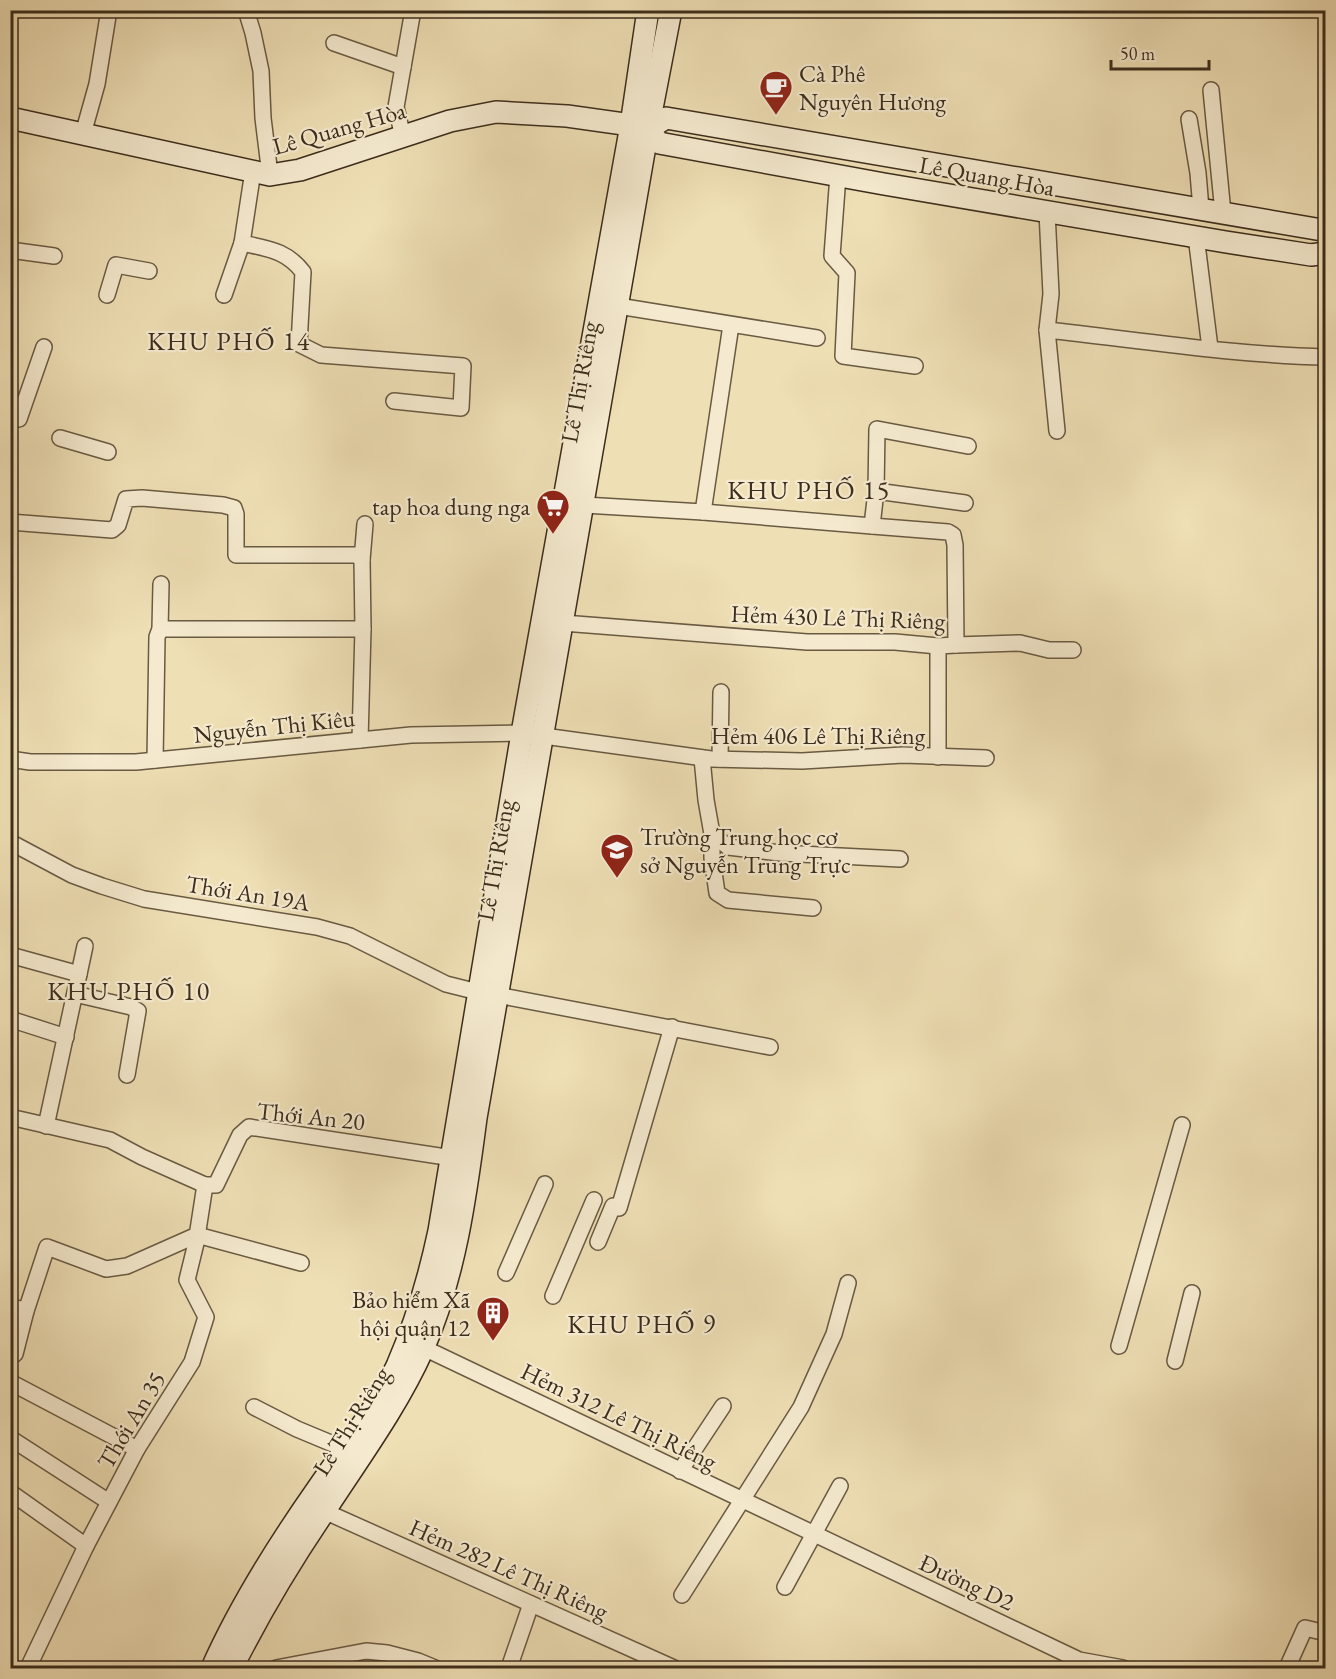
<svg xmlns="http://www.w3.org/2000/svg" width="1336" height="1679" font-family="'EB Garamond',serif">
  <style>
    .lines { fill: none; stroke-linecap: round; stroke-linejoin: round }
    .street-casing { stroke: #695a42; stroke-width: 18 }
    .secondary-casing { stroke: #3c2d1c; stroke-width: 24 }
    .street { stroke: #f5eacf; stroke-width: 15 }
    .secondary { stroke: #f5eacf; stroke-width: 21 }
    .labels { text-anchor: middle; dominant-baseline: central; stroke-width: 4.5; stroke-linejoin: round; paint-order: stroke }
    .poi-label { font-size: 24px; fill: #3c2d1c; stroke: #f5eacf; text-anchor: start }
    .street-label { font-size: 24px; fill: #3c2d1c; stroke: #f5eacf }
    .neighbourhood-label { font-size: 26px; letter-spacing: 1.5px; fill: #3c2d1c; stroke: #f5eacf }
  </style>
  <rect width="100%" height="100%" fill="#efdfb5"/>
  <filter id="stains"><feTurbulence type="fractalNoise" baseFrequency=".00333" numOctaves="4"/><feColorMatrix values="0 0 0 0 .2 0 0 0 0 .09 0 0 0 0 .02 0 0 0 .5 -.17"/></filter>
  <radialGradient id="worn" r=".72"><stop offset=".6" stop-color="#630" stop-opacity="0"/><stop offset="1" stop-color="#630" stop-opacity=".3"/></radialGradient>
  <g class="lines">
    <g class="street-casing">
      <g id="street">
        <polyline points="246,10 253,33 261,71 263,118 270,175"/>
        <polyline points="334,43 403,67"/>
        <polyline points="1211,90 1223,213"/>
        <polyline points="1189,119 1198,173 1201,209"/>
        <polyline points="83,134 97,84 109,10"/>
        <polyline points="403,137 396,107 413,10"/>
        <path d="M253 171 242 243C268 249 286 250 303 272L299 344 321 355 463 366 461 408 394 401"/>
        <polyline points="838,175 832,256 847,273 843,356 915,366"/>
        <polyline points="1047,212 1051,294 1047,330 1057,431"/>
        <polyline points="1196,236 1210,348"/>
        <polyline points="10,250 54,256"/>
        <polyline points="107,295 116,265 149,271"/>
        <polyline points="224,295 242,243"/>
        <polyline points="618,306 817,338"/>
        <path d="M1047 330C1139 340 1232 355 1326 357"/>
        <polyline points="10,417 19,419 44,347"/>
        <polyline points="60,438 108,452"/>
        <polyline points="876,491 965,503"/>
        <polyline points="584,505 703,512 872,526 876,491 877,429 968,446"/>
        <polyline points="703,512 731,325"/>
        <polyline points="10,522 112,530 118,525 126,499 142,498 223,505 234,508 236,514 236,555 357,555 362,560"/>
        <polyline points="563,623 807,642 895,642 938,646 956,645 955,545 953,535 948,532 872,526"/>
        <polyline points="160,629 363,629"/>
        <polyline points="956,645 1020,643 1049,650 1073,650"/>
        <polyline points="360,740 363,629 362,560 365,524"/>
        <polyline points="938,757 938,646"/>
        <polyline points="702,758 706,800 712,834 728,847 780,853 900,859"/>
        <polyline points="10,759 30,762 136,762 411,735 522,733 711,759 802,761 903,755 986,758"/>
        <polyline points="720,759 721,692"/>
        <polyline points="155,760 157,637 160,629 161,584"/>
        <polyline points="712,834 712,858 717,893 728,900 813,908"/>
        <polyline points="10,842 72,875 102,886 144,899 317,927 350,936 446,984 478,992"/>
        <polyline points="10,955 79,974 46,1126"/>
        <polyline points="79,974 85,946"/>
        <polyline points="75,994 131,1007 138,1011 127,1075"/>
        <polyline points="497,995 770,1047"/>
        <polyline points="10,1019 66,1037"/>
        <polyline points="10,1117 110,1140 142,1157 205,1185 216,1185 240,1135 249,1127 459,1159"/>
        <polyline points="619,1208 672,1027"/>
        <polyline points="598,1242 613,1206"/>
        <polyline points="506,1273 545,1184"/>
        <polyline points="553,1296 594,1200"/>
        <polyline points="10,1306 26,1311 47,1247 106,1269 127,1266 197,1235 301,1263"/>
        <polyline points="1119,1346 1182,1125"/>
        <polyline points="424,1348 1079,1660 1123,1668"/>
        <polyline points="15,1354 26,1311"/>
        <polyline points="1175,1361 1192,1293"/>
        <polyline points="10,1382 137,1449"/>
        <polyline points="254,1407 297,1429 345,1449"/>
        <polyline points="10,1438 109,1502"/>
        <polyline points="680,1471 723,1406"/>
        <polyline points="10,1492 86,1546"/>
        <polyline points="324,1511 674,1668"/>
        <polyline points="785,1587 840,1486"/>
        <polyline points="682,1595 801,1407 834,1334 848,1283"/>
        <polyline points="28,1668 86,1546 137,1449 192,1362 206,1317 187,1280 196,1243 205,1185"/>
        <polyline points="276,1668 366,1651 387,1653 418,1661 435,1668"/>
        <polyline points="509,1668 531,1604"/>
        <polyline points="1287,1668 1305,1628 1326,1633"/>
      </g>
    </g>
    <g class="secondary-casing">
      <g id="secondary">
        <polyline points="10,118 270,175 300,170 450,121 496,112 567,116 631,125 648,129 659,143 884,184 1226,242 1311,255 1326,253"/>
        <polyline points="648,129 666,118 1322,230 1326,232"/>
        <path d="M212 1668C240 1605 278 1545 318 1488 345 1448 376 1410 397 1366 416 1322 429 1278 439 1231L522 733 631 125 648 10"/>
        <path d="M232 1668C259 1614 290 1562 324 1512 359 1458 397 1407 423 1349 455 1277 466 1195 476 1118L648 129 671 10"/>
      </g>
    </g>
    <use href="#street" class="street"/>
    <use href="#secondary" class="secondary"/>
  </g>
  <defs>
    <g id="cafe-pin" transform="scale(1.725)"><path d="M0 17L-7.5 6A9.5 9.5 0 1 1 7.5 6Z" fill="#8f2418" stroke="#f5eacf"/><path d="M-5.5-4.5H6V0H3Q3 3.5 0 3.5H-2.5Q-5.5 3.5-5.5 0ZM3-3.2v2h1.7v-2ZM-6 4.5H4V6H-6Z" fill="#fff"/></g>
    <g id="supermarket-pin" transform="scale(1.725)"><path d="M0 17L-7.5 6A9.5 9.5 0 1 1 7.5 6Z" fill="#8f2418" stroke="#f5eacf"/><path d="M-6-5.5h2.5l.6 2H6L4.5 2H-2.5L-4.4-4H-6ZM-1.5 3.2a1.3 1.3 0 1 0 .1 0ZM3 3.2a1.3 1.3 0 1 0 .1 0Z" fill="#fff"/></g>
    <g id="school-pin" transform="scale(1.725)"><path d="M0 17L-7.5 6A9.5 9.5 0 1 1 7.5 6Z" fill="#8f2418" stroke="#f5eacf"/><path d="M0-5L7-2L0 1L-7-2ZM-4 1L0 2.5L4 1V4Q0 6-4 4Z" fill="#fff"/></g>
    <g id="building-pin" transform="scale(1.725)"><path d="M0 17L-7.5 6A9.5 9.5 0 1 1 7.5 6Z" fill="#8f2418" stroke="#f5eacf"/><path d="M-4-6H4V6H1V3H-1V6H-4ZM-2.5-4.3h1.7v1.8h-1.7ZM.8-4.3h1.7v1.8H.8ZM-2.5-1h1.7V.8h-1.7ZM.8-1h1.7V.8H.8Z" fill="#fff"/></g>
  </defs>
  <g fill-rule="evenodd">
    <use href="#cafe-pin" x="776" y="87"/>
    <use href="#supermarket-pin" x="553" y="506"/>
    <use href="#school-pin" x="617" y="850"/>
    <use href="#building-pin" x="493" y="1313"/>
  </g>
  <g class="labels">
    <g class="poi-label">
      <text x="799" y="73">Cà Phê<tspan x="799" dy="28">Nguyên Hương</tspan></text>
      <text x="530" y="506" text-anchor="end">tap hoa dung nga</text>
      <text x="640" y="836">Trường Trung học cơ<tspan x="640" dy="28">sở Nguyễn Trung Trực</tspan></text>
      <text x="470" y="1299" text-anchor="end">Bảo hiểm Xã<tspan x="470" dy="28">hội quận 12</tspan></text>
    </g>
    <g class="street-label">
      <text transform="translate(339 128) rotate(-16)">Lê Quang Hòa</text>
      <text transform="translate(987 176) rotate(10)">Lê Quang Hòa</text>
      <text transform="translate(579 382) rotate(-80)">Lê Thị Riêng</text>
      <text transform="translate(838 617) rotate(2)">Hẻm 430 Lê Thị Riêng</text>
      <text transform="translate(274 726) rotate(-6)">Nguyễn Thị Kiêu</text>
      <text x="818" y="735">Hẻm 406 Lê Thị Riêng</text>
      <text transform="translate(495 860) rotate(-80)">Lê Thị Riêng</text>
      <text transform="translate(248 893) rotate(9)">Thới An 19A</text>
      <text transform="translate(311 1116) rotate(6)">Thới An 20</text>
      <text transform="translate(619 1416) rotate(26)">Hẻm 312 Lê Thị Riêng</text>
      <text transform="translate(131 1420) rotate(-59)">Thới An 35</text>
      <text transform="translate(351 1421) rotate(-58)">Lê Thị Riêng</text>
      <text transform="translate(509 1569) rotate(24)">Hẻm 282 Lê Thị Riêng</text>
      <text transform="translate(967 1582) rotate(25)">Đường D2</text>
    </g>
    <g class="neighbourhood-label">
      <text x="229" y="341">KHU PHỐ 14</text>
      <text x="809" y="490">KHU PHỐ 15</text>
      <text x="129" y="991">KHU PHỐ 10</text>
      <text x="642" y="1324">KHU PHỐ 9</text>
    </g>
  </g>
  <rect width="1336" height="1679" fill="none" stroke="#efdfb5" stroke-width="36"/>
  <rect x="12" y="12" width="1312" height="1655" fill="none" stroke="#3c2d1c" stroke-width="3"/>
  <rect x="18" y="18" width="1300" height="1643" fill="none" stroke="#3c2d1c" stroke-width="1.5"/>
  <path d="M1111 60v9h98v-9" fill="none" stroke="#3c2d1c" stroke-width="3"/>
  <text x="1120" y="60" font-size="18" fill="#3c2d1c" stroke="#f5eacf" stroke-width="4.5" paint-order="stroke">50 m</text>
  <rect width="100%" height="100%" filter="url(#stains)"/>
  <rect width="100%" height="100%" fill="url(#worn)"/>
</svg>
